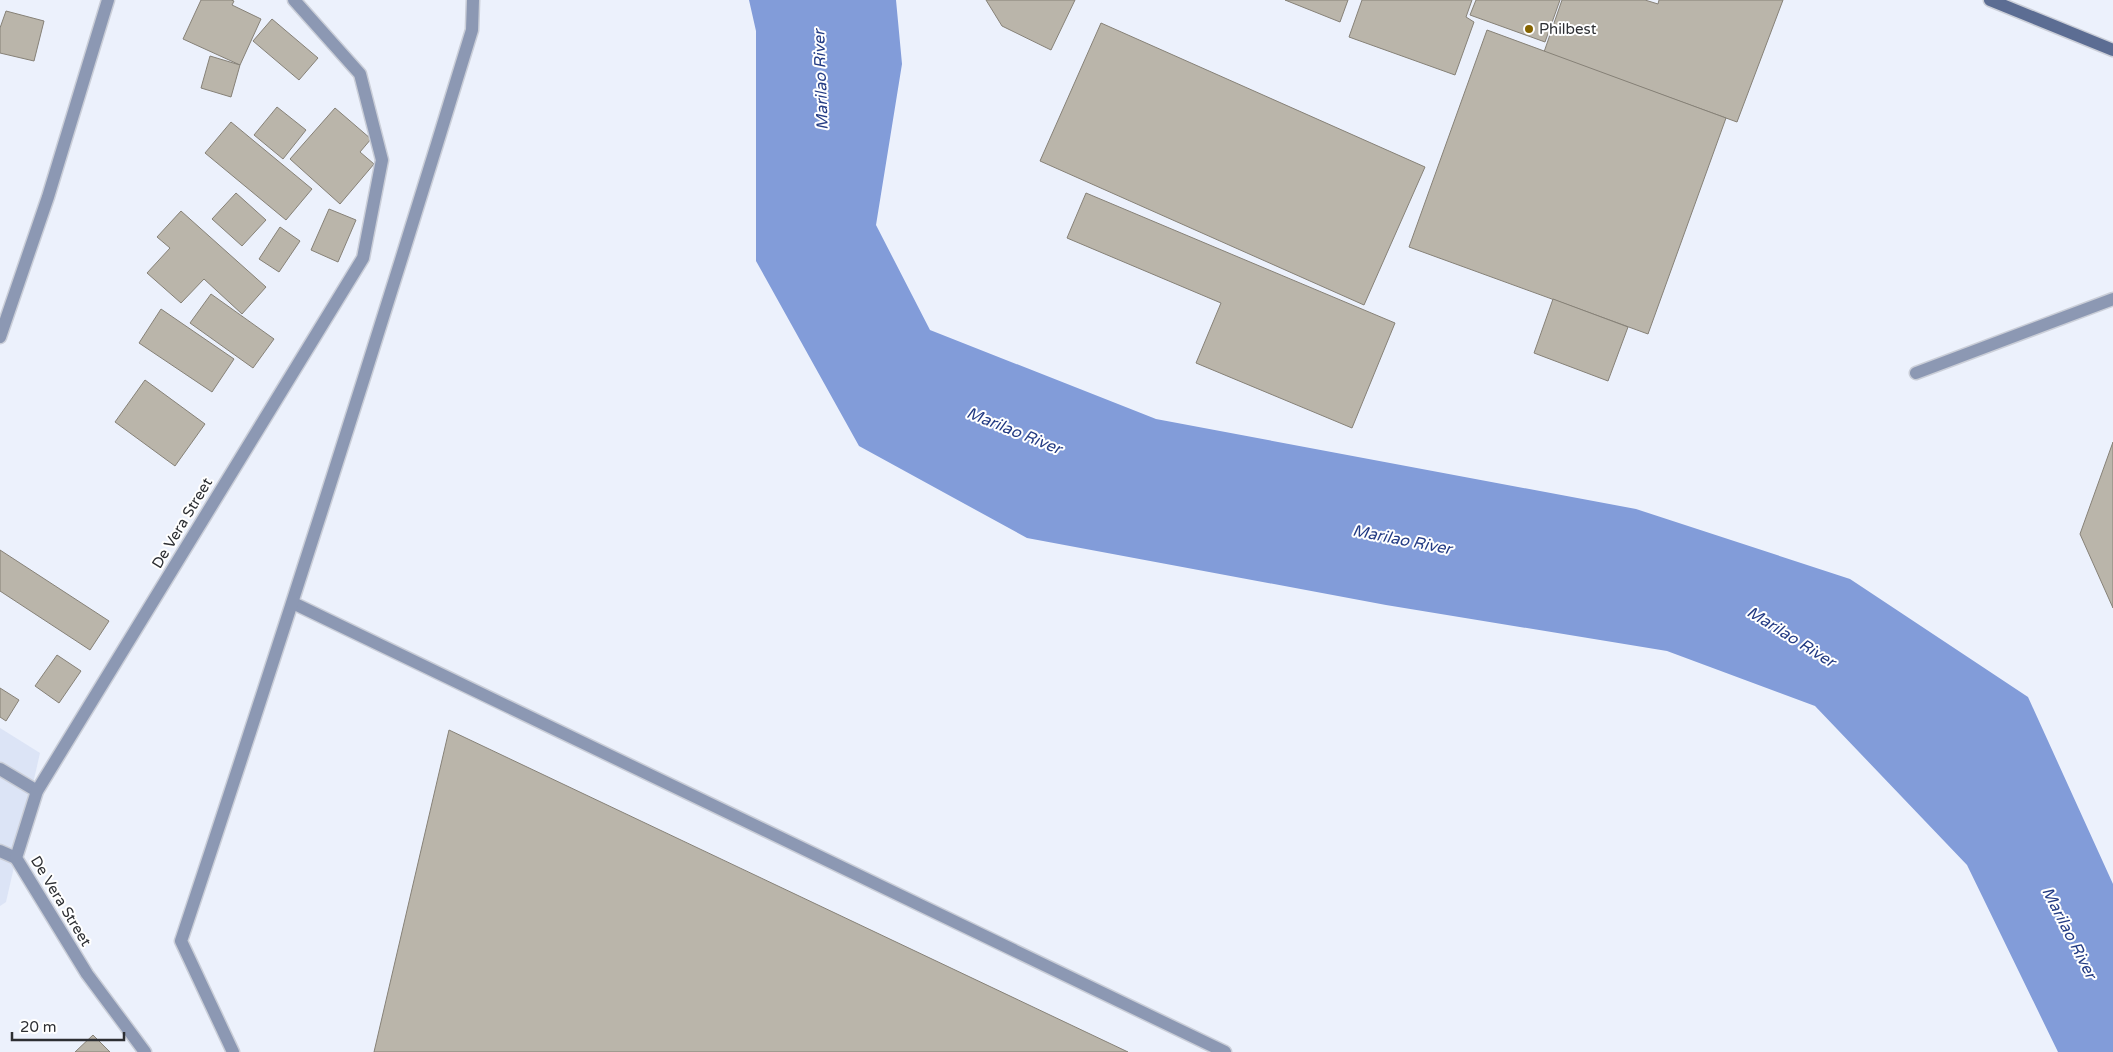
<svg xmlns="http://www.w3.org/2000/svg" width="2113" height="1052" font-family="'Varela Round',sans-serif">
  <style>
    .built { fill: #dce4f6 }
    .water { fill: #829cd9 }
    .building { fill: #bab5aa; stroke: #868177 }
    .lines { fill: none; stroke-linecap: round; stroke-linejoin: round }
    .service-casing { stroke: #caced8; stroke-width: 15 }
    .minor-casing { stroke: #caced8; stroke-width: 15 }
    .secondary-casing { stroke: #caced8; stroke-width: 15 }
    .service { stroke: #8c98b3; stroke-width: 12 }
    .minor { stroke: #8c98b3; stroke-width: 12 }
    .secondary { stroke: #5c6d93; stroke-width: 12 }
    .poi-dot { fill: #866400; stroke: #fff; stroke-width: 2 }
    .labels { text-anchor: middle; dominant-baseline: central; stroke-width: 4; stroke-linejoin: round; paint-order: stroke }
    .poi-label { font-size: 15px; fill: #2d2f33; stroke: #fff; text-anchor: start }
    .street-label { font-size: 15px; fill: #2d2f33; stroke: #fff }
    .water-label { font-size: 16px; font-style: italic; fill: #243c84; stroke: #fff }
  </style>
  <rect width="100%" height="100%" fill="#ecf1fc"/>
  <polygon class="built" points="0,728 40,753 6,902 0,906"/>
  <polygon class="water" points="749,0 896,0 902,64 876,225 930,330 1156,419 1636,509 1850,579 2028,697 2113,884 2113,1052 2058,1052 1967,865 1815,706 1667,651 1386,605 1027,538 859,446 756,261 756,31"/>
  <g class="building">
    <polygon points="201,0 231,0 234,1 232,5 261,19 240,65 183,39"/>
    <polygon points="986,0 1075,0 1051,50 1002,26"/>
    <polygon points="1285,0 1348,0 1340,22"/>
    <polygon points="1362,0 1472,0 1466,17 1474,22 1455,75 1349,37"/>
    <polygon points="1476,0 1560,0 1545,42 1470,15"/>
    <polygon points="1562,0 1645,0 1658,4 1659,0 1783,0 1737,122 1544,52"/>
    <polygon points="6,11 44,21 34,61 0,53 0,28"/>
    <polygon points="272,19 318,58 299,80 253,41"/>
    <polygon points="1101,23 1425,167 1364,305 1040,161"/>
    <polygon points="1487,30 1726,118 1648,334 1409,247"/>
    <polygon points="210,56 240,65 231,97 201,88"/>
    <polygon points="277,107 306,130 283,159 254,135"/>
    <polygon points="335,108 371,139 360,152 374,164 340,204 290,159"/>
    <polygon points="231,122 312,189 286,220 205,153"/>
    <polygon points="236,193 266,220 242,246 212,219"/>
    <polygon points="1086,193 1395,323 1352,428 1196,363 1221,303 1067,238"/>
    <polygon points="329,209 356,220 338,262 311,250"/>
    <polygon points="181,211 266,287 242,314 204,279 181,303 147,273 170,248 157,237"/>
    <polygon points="280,227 300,241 279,272 259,259"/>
    <polygon points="211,294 274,339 253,368 190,323"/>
    <polygon points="1553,299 1628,327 1608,381 1534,353"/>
    <polygon points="161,309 234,359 212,392 139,343"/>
    <polygon points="145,380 205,424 175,466 115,422"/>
    <polygon points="2113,442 2113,608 2080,534"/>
    <polygon points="0,550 109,621 90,650 0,591"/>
    <polygon points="57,655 81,671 59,703 35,686"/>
    <polygon points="0,688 19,700 6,721 0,717"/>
    <polygon points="449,730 1128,1052 374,1052"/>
    <polygon points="93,1035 110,1052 75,1052"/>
  </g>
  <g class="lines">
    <g class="service-casing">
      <g id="service">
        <polyline points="1916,373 2113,299"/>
        <polyline points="0,769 37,791"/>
        <polyline points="0,851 16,858"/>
      </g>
    </g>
    <g class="minor-casing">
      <g id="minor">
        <polyline points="0,337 48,197 108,0"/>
        <polyline points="293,603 1225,1052"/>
        <polyline points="145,1052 87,974 16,858 37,791 363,258 382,160 360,74 294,0"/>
        <path d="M233 1052 181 941C282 638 379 335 472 30L473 0"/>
      </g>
    </g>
    <g class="secondary-casing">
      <polyline id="secondary" points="1990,0 2113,50"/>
    </g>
    <use href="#service" class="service"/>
    <use href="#minor" class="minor"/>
    <use href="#secondary" class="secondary"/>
  </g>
  <circle class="poi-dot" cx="1529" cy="29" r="5"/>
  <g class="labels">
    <g class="poi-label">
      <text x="1539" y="29">Philbest</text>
    </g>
    <g class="street-label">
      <text transform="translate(182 523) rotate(-59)">De Vera Street</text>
      <text transform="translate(61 901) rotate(59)">De Vera Street</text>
    </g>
    <g class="water-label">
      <text transform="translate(821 80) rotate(-92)">Marilao River</text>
      <text transform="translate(1014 431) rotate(22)">Marilao River</text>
      <text transform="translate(1402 540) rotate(11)">Marilao River</text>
      <text transform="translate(1791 637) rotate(32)">Marilao River</text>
      <text transform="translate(2069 933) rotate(63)">Marilao River</text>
    </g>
  </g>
  <path d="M12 1032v8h112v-8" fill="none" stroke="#2d2f33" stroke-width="2.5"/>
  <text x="20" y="1032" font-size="15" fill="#2d2f33" stroke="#ffffff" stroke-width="4" paint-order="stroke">20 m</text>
</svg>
